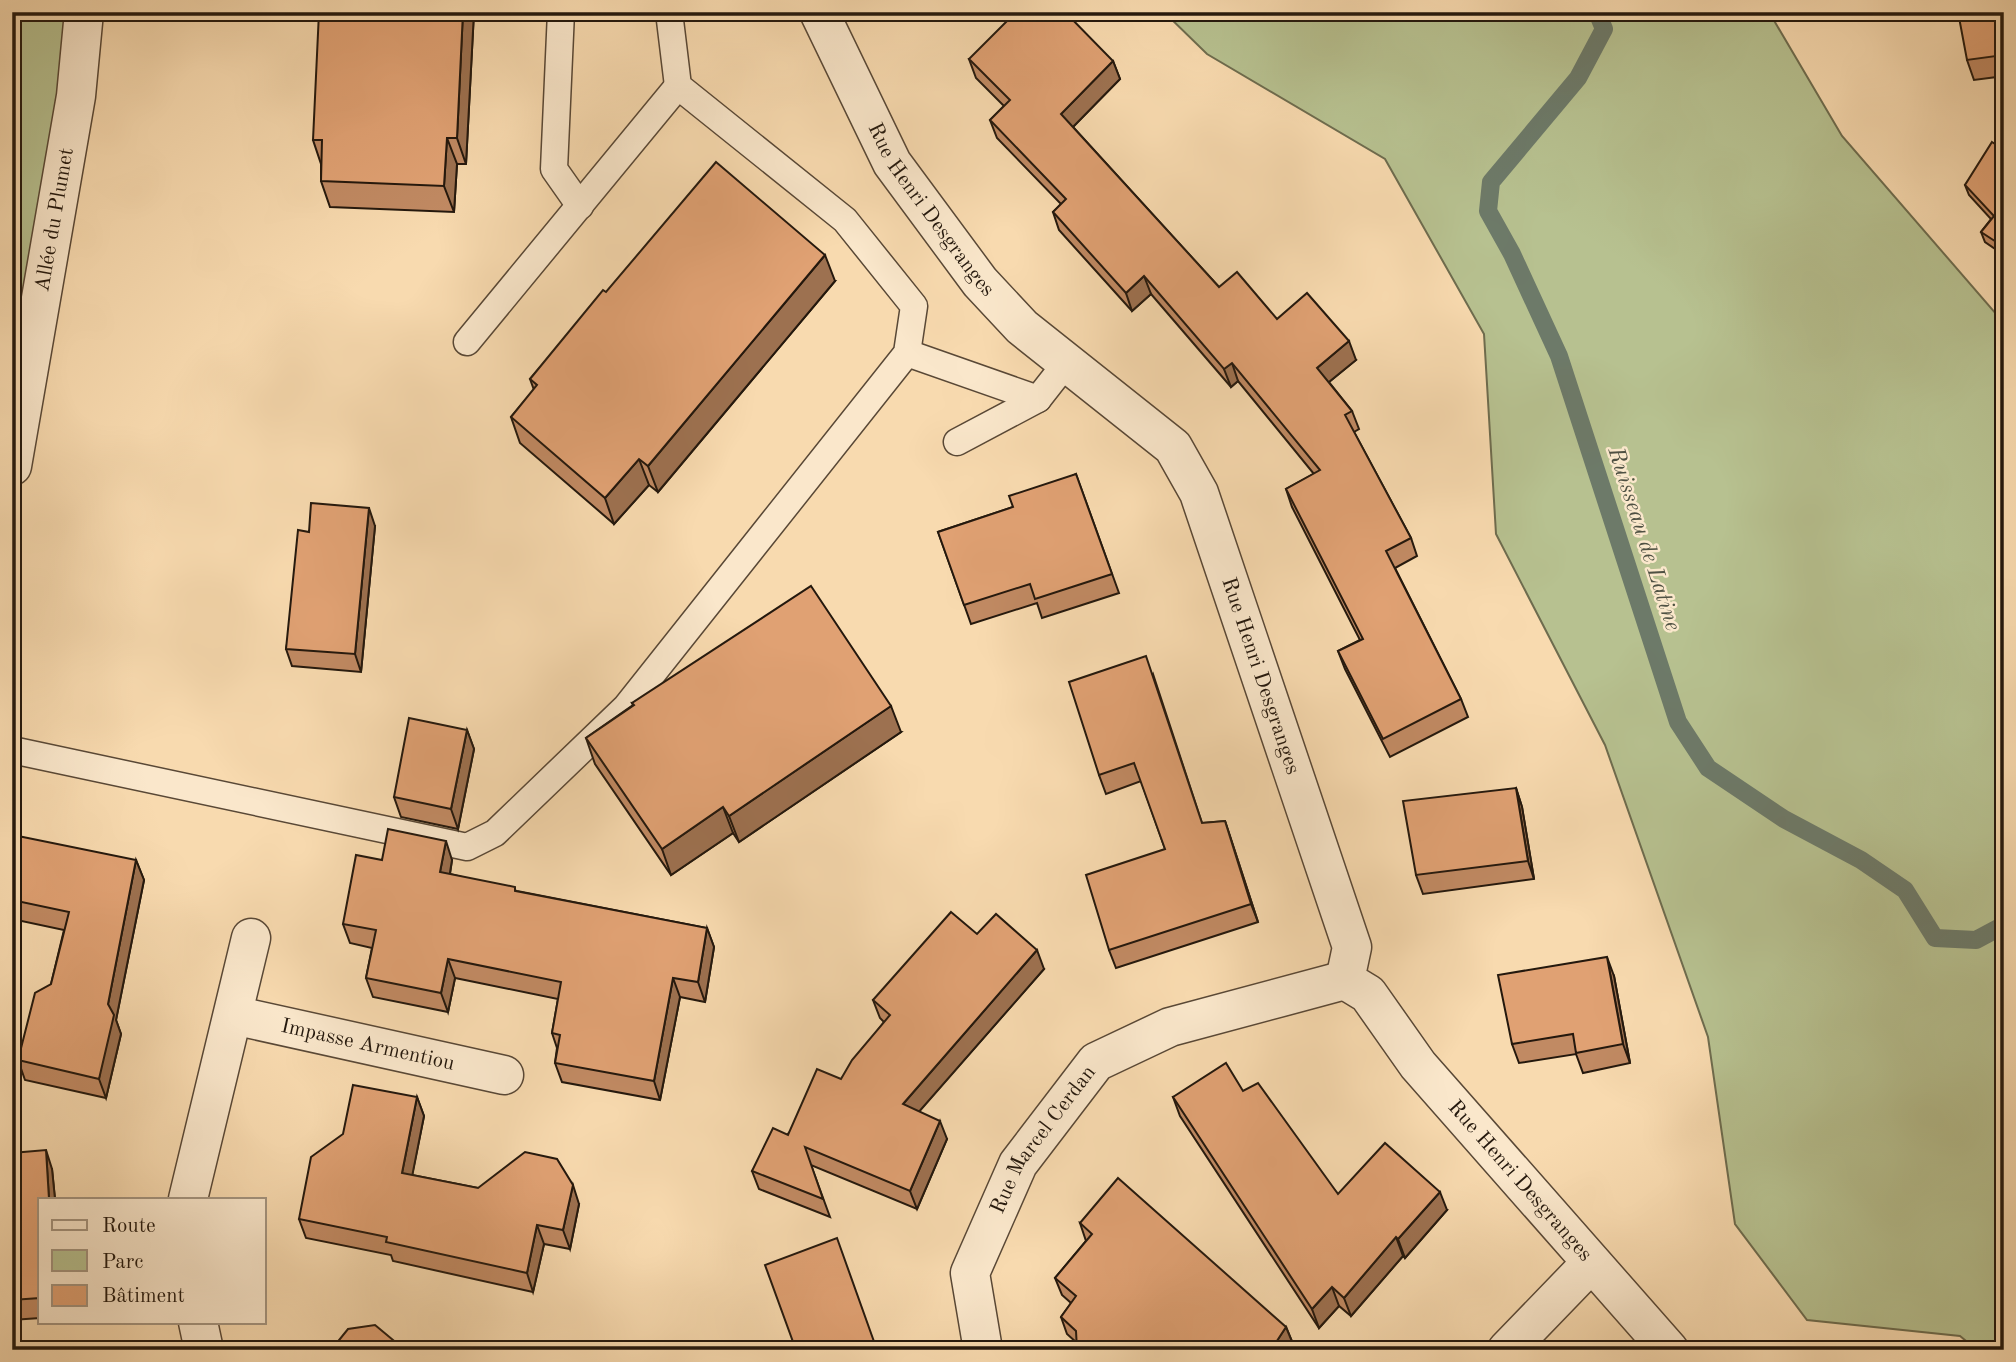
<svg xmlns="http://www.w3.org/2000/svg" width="2016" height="1362" font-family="'Old Standard TT',serif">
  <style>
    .green { fill: #b7c190; stroke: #6e6c4e; stroke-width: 2 }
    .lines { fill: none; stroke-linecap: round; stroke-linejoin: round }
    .stream { stroke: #6d7a69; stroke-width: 18 }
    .service-casing { stroke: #594836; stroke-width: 29 }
    .minor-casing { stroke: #594836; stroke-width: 41 }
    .tertiary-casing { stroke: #594836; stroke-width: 41 }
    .service { stroke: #fae7cb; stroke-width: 26 }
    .minor { stroke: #fae7cb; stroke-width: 38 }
    .tertiary { stroke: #fae7cb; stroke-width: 38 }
    .wall { fill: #c18a63; stroke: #24180d; stroke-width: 2 }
    .shaded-wall { fill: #9d7150; stroke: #24180d; stroke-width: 2 }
    .building { fill: #e0a173; stroke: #24180d; stroke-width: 2 }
    .labels { text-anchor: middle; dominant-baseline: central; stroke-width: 5; stroke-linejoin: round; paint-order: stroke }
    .street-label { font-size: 21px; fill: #24180d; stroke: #fae7cb }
    .water-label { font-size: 23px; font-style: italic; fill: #4f5143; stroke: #fae7cb }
  </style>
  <rect width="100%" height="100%" fill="#f8daaf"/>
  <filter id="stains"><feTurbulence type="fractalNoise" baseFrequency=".00286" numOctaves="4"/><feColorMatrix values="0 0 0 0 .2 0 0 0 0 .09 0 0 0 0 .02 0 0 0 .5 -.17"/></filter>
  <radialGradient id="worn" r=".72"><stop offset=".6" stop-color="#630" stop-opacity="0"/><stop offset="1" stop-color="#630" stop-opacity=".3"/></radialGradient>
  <g class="green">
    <polygon points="12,12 80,12 12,366"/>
    <polygon points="1164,12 1769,12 1842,136 2004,323 2004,1350 1977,1350 1960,1336 1807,1320 1735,1224 1708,1037 1605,745 1496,534 1484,334 1385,159 1207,54"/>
  </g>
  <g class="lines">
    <polyline class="stream" points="1597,12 1604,29 1578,78 1491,182 1488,211 1512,254 1559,356 1678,722 1708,768 1784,819 1861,860 1905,890 1935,938 1976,940 2004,925"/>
    <g class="service-casing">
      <g id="service">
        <polyline points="561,12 554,169 580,206"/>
        <polyline points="467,342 678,86"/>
        <polyline points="907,353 1038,399"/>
        <polyline points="957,442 1038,399 1067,362"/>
        <polyline points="12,750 467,847 495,833 626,707 907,353 914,306 845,220 678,86 669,12"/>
      </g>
    </g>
    <g class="minor-casing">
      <g id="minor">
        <path id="s1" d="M819 12 892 163 980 282 1022 327 1173 447 1199 493 1352 947 1345 980 1368 994 1418 1065 1669 1350"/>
        <path id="s2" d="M233 1015 504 1075"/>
        <polyline points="188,1199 251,938"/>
        <polyline points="198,1322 204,1350"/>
        <path id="s3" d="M983 1350 970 1273 1018 1164 1096 1062 1170 1027 1345 980"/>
        <polyline points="1507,1350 1591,1263"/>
      </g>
    </g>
    <g class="tertiary-casing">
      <g id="tertiary">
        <path id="s4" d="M12 466 76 96 84 12"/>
      </g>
    </g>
    <use href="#service" class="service"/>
    <use href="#minor" class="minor"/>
    <use href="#tertiary" class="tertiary"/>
  </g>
  <g class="wall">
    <polygon points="474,12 466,164 457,164 454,212 330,207 321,181 321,164 313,140"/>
    <polygon points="2004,12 2004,76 1974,80 1967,60"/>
    <polygon points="969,59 1113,61 1120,79 1073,127 1219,287 1277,319 1356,360 1329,382 1352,411 1359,429 1354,432 1411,538 1417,556 1395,568 1461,699 1468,717 1390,757 1345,669 1338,651 1360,640 1292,507 1286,489 1314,474 1238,381 1231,387 1151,294 1132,311 1059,230 1053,212 1061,204 997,138 990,120 1004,106 976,78"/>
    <polygon points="2004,150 2004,255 1985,242 1981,232 1991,219 1969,195 1965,185"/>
    <polygon points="835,281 658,492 649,485 614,524 520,443 511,417 534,390 530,379 606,292"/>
    <polygon points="1076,474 1119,593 1042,618 1037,603 971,624 938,532 1013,507"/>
    <polygon points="375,526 361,672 292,666 286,649 309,532"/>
    <polygon points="1153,674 1202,823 1225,821 1258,922 1116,968 1109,950 1165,849 1141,781 1106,794 1099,775"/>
    <polygon points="632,703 901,732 739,842 733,833 671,875 595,764 586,738 633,705"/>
    <polygon points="467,730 474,749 458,829 401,817 394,797"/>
    <polygon points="1516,788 1522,807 1534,879 1423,894 1416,875"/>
    <polygon points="136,860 144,880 116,1020 121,1034 106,1098 25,1080 18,1060 51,984 64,930 12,919 12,865"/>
    <polygon points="382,860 452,860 450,874 517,891 707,928 714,947 705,1002 680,997 660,1100 562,1082 555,1063 557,1048 552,1033 558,999 455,978 448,1012 373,997 366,978 372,948 350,943 343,924"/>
    <polygon points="977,934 1044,969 919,1111 947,1139 917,1209 811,1165 830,1217 759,1189 752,1171 841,1079 884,1022 880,1018 873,1000"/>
    <polygon points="1614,976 1630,1063 1583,1073 1576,1054 1519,1063 1512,1044"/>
    <polygon points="1243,1091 1338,1194 1447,1210 1405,1258 1403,1256 1351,1316 1339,1306 1319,1328 1180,1116 1173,1097"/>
    <polygon points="417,1097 424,1116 412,1175 478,1188 579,1204 570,1249 544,1244 533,1292 393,1261 391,1255 306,1238 299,1219"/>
    <polygon points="12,1153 52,1169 55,1199 40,1199 40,1318 12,1320"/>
    <polygon points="1080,1223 1286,1327 1293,1344 1289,1350 1077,1350 1077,1343 1067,1334 1061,1317 1071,1303 1062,1295 1055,1278 1086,1241"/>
  </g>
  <g class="shaded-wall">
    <polygon points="463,12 474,12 466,164 457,138"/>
    <polygon points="1113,61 1120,79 1068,132 1061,114"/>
    <polygon points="447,138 457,164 454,212 444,186"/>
    <polygon points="825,255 835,281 658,492 648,466"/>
    <polygon points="1144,276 1151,294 1132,311 1126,293"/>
    <polygon points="1349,341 1356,360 1324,386 1317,368"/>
    <polygon points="1232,363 1238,381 1231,387 1224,369"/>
    <polygon points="639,459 649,485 614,524 605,498"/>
    <polygon points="369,508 375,526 361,672 355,654"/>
    <polygon points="891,706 901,732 739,842 729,816"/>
    <polygon points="467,730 474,749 458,829 451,809"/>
    <polygon points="1516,788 1522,807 1534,879 1528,861"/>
    <polygon points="723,807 733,833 671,875 662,849"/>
    <polygon points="1225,821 1231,839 1258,922 1251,904"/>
    <polygon points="446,841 452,860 447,891 440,872"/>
    <polygon points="136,860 144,880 116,1020 121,1034 106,1098 99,1079 108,1004"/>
    <polygon points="707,928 714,947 705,1002 698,982"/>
    <polygon points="1037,950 1044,969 910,1122 903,1104"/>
    <polygon points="1607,957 1614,976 1630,1063 1623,1044"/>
    <polygon points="448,959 455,978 448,1012 441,993"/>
    <polygon points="673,978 680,997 660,1100 654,1081"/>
    <polygon points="417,1097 424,1116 409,1192 402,1173"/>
    <polygon points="940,1121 947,1139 917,1209 910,1191"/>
    <polygon points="46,1150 52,1169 55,1199 49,1199"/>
    <polygon points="573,1185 579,1204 570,1249 563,1230"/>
    <polygon points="1440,1192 1447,1210 1405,1258 1398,1239"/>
    <polygon points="537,1225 544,1244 533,1292 527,1273"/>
    <polygon points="1396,1237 1403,1256 1351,1316 1344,1298"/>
    <polygon points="1332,1287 1339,1306 1319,1328 1312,1309"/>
    <polygon points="1286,1327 1293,1344 1289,1350 1271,1350"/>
  </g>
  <g class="building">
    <polygon points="319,12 463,12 457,138 447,138 444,186 321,181 322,140 313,140"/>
    <polygon points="1016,12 1065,12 1113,61 1061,114 1219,287 1237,272 1277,319 1307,293 1349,341 1317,368 1352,411 1345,415 1411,538 1386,551 1461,699 1383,739 1338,651 1363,639 1286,489 1320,470 1232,363 1224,369 1144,276 1126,293 1053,212 1066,199 990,120 1010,100 969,59"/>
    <polygon points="1958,12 2004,12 2004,55 1967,60"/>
    <polygon points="1992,142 2004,150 2004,247 1981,232 1994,216 1965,185"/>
    <polygon points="716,162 825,255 648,466 639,459 605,498 511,417 537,385 530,379 603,290 606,292"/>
    <polygon points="1076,474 1112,574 1035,599 1030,584 964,605 938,532 1013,507 1009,496"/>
    <polygon points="311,503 369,508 355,654 286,649 298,530 309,532"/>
    <polygon points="811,586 891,706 729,816 723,807 662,849 586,738 634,705 632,703"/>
    <polygon points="1146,656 1202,823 1225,821 1251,904 1109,950 1086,875 1165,849 1134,763 1099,775 1069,682"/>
    <polygon points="409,718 467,730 451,809 394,797"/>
    <polygon points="1516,788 1528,861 1416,875 1403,801"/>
    <polygon points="388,829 446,841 440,872 515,887 515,891 707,928 698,982 673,978 654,1081 555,1063 560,1035 552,1033 561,982 448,959 441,993 366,978 376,930 343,924 356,855 382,860"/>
    <polygon points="18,836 136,860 108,1004 114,1015 99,1079 18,1060 35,993 51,984 69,912 12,900 12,865"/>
    <polygon points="951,912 977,934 996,914 1037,950 903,1104 940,1121 910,1191 805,1147 823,1199 752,1171 773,1128 788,1135 817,1069 841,1079 852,1060 890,1015 873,1000"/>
    <polygon points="1607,957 1623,1044 1576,1053 1573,1034 1512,1044 1498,975"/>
    <polygon points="1226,1063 1243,1091 1258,1083 1338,1194 1385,1143 1440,1192 1398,1239 1396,1237 1344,1298 1332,1287 1312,1309 1173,1097"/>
    <polygon points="353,1085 417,1097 402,1173 478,1188 525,1152 557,1159 573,1185 563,1230 537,1225 527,1273 386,1242 387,1237 299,1219 311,1157 343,1134"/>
    <polygon points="46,1150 49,1199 40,1199 40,1298 12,1300 12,1153"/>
    <polygon points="1118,1178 1286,1327 1271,1350 1077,1350 1076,1331 1061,1317 1076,1296 1055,1278 1092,1234 1080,1223"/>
    <polygon points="837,1238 877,1350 796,1350 765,1265"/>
    <polygon points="375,1325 405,1350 331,1350 348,1329"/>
    <polygon points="93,1343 96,1350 75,1350"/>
  </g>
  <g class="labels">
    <g class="street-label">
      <text stroke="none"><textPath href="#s1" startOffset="228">Rue Henri Desgranges</textPath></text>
      <text stroke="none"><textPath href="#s4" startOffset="250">Allée du Plumet</textPath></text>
      <text stroke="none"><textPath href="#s1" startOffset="816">Rue Henri Desgranges</textPath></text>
      <text stroke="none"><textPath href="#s2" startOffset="138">Impasse Armentiou</textPath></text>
      <text stroke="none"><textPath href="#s3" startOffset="231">Rue Marcel Cerdan</textPath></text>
      <text stroke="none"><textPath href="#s1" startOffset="1404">Rue Henri Desgranges</textPath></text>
    </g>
    <g class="water-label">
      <text transform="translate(1644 539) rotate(72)">Ruisseau de Latine</text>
    </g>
  </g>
  <rect width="2016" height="1362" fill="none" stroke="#f8daaf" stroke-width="42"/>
  <rect x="14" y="14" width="1988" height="1334" fill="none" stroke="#24180d" stroke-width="3.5"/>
  <rect x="21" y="21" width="1974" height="1320" fill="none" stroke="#24180d" stroke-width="2"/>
  <rect x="38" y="1198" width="228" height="126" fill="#fae7cb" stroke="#a4947f" stroke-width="2"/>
  <rect x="52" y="1220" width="35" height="10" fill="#fae7cb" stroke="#a4947f" stroke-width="2"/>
  <text x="102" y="1232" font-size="21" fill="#24180d">Route</text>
  <rect x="52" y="1250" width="35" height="21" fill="#b7c190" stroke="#a4947f" stroke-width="2"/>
  <text x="102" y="1268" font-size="21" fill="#24180d">Parc</text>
  <rect x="52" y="1285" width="35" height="21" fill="#e0a173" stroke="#a4947f" stroke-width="2"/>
  <text x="102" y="1302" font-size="21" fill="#24180d">Bâtiment</text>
  <rect width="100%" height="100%" filter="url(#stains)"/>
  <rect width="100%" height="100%" fill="url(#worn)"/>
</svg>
